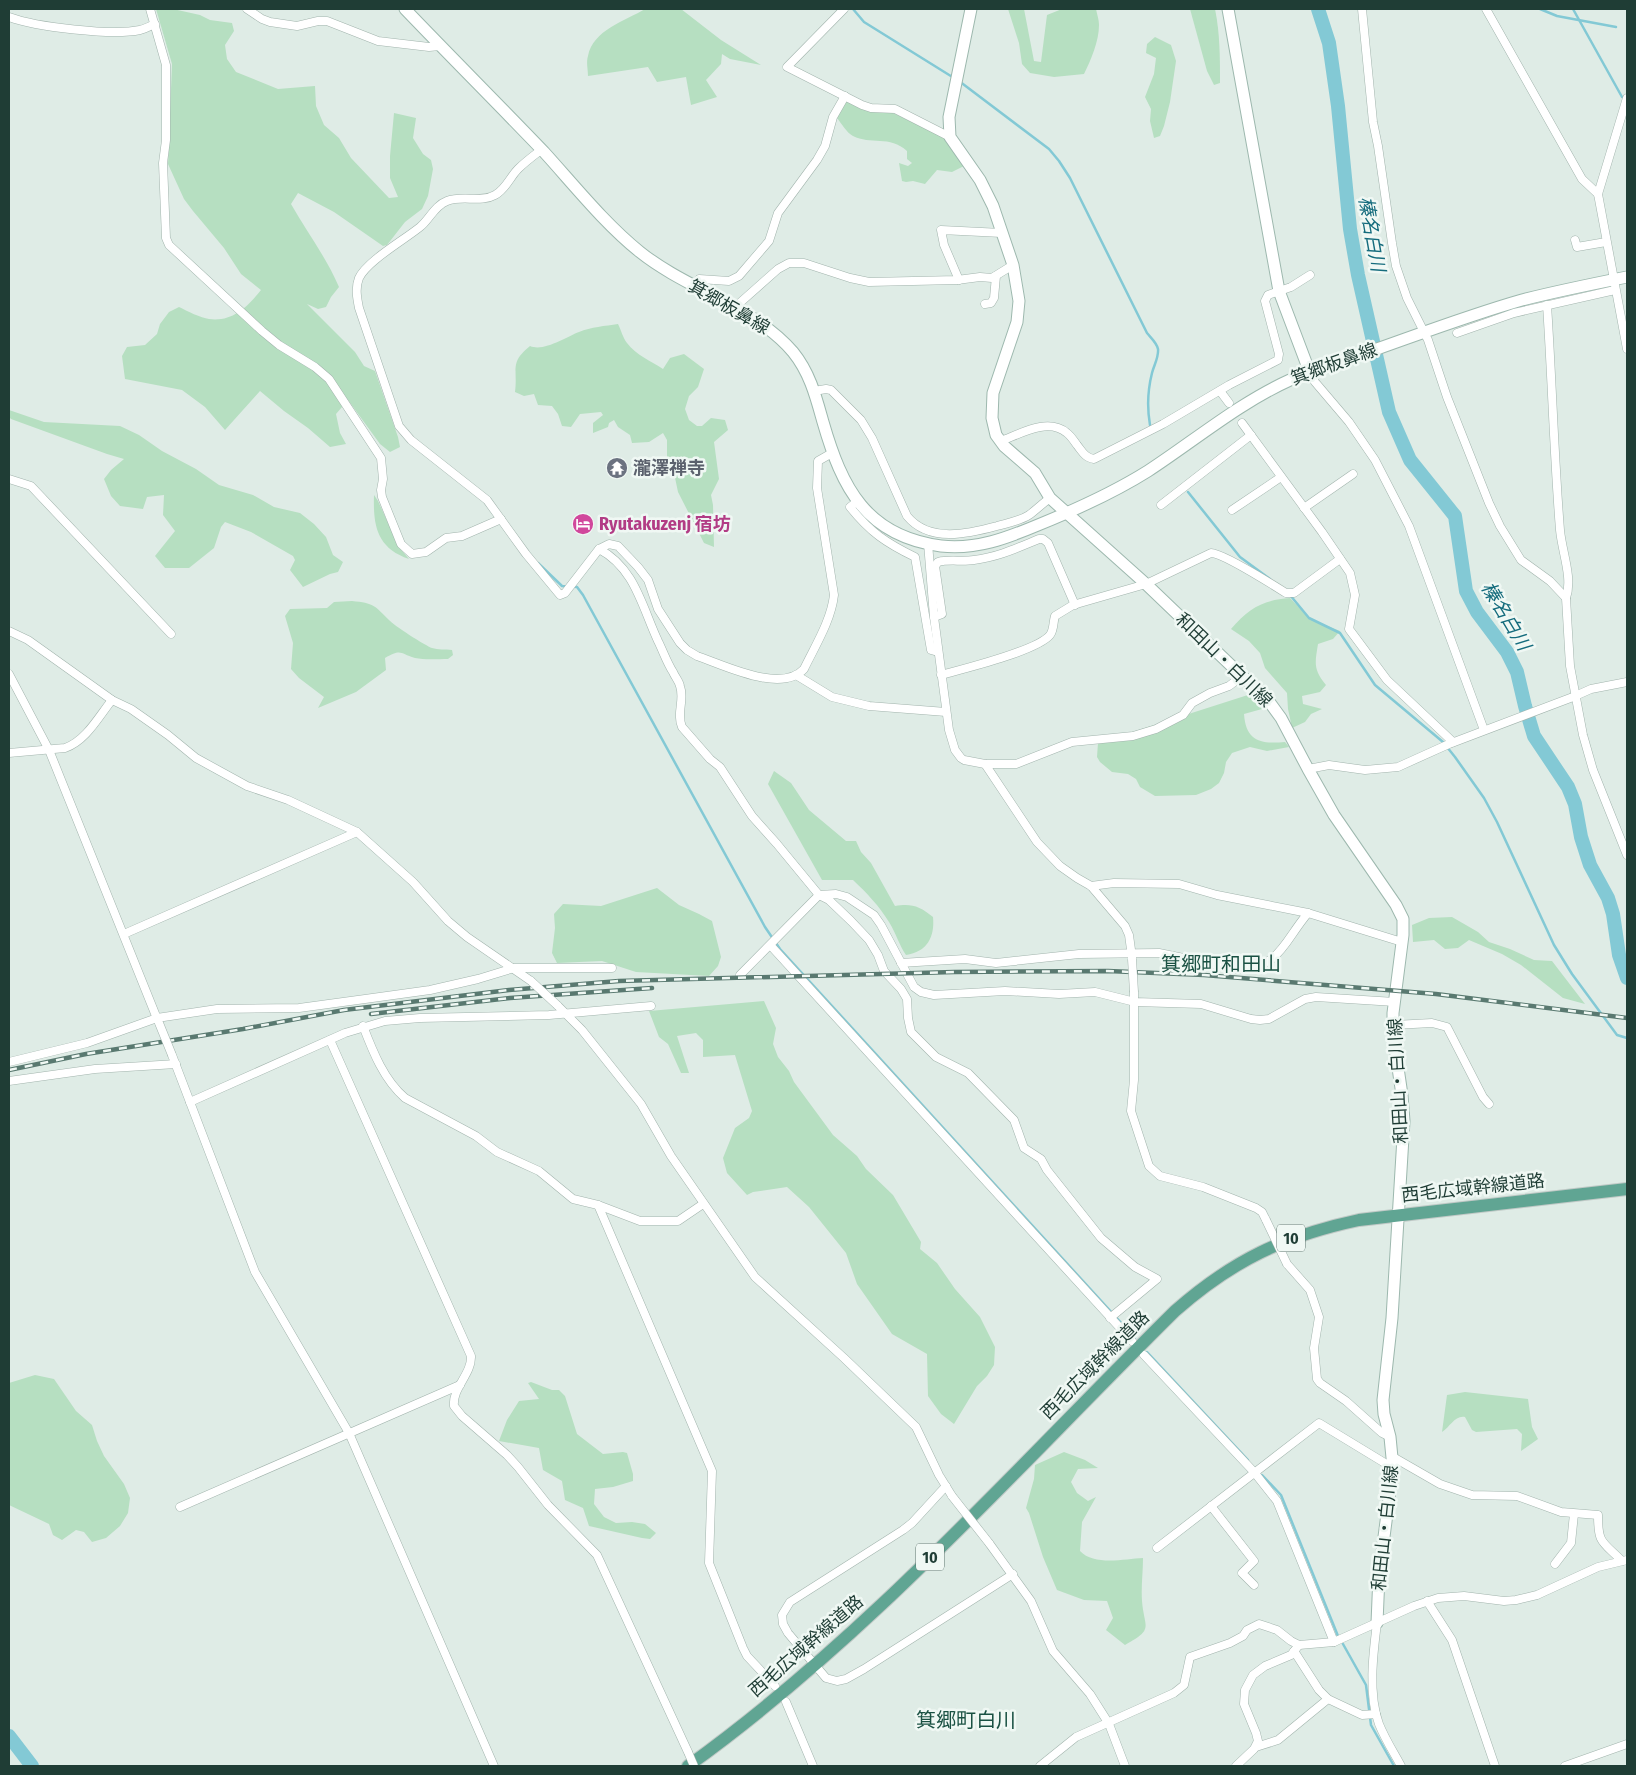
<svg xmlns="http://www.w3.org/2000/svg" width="1636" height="1775" font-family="'Fira Sans Condensed','Noto Sans JP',sans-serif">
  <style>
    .green { fill: #b6dfc1 }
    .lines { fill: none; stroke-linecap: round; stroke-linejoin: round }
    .stream { stroke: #83c9d5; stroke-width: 2.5 }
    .river { stroke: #83c9d5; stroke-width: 14 }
    .street-casing { stroke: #a2b4ad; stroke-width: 9 }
    .secondary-casing { stroke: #9db8ae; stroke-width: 13 }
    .primary-casing { stroke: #c0c9c6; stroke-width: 14 }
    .street { stroke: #fff; stroke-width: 8 }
    .secondary { stroke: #fff; stroke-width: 11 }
    .primary { stroke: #60a593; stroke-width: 12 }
    .rail-casing { stroke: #597970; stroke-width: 4.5 }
    .rail { stroke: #f0f8f4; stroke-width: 2.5; stroke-dasharray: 8; stroke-linecap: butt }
    .street-bridge-casing { stroke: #a2b4ad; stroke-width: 9; stroke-linecap: butt }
    .street-bridge { stroke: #fff; stroke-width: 8 }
    .labels { text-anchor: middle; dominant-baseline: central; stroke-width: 5; stroke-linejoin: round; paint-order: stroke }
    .shield { fill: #f0f8f4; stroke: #5e756e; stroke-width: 1 }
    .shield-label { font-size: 16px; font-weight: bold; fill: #1f3d35 }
    .street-label { font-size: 18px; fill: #1f3d35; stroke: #f0f8f4 }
    .worship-label { font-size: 18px; font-weight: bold; fill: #5b616d; stroke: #f0f8f4; text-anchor: start }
    .hotel-label { font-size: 18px; font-weight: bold; fill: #b23c85; stroke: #f0f8f4; text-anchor: start }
    .water-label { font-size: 19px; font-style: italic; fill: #156c7d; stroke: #f0f8f4 }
    .quarter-label { font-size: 20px; fill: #1a5143; stroke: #f0f8f4 }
  </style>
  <rect width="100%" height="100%" fill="#dfece6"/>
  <g class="green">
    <path d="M156 9H173L200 15 210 20 232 23 234 31 225 45 227 59 236 72 278 89 315 86 316 106 324 125 339 138 351 158 389 198 398 197 390 178V156L394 113 416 118 413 138 423 154 431 160 433 169 428 196 422 209 405 222 387 245 383 246 334 212 298 193 291 204C307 232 326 257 339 287L331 297 326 307 318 309 307 304 355 352 364 366 375 371 398 437 400 447 390 452 380 444 348 400 336 414 340 433 346 444 330 447 308 428 284 411 260 391 225 430 205 407 182 390 125 379 122 356 127 347 145 345 157 334 160 324 169 312 179 307C187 311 201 318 209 319 233 322 247 307 261 290L241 274 224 248 193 211 184 199 168 164 172 64Z"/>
    <path d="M645 9H681L721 40 761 65 730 59 722 54 721 64 706 80 717 97 691 105 686 77 657 82 648 67 588 76C588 69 586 62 588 56 593 30 625 21 645 9Z"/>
    <path d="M1008 9H1024L1034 61 1041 62 1047 15 1062 9H1096C1097 14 1099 20 1099 25 1099 41 1091 60 1084 74L1054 77 1030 73 1022 64 1019 43Z"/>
    <path d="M1190 9H1215C1220 33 1220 58 1220 83L1214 85 1207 71Z"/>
    <polygon points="1155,37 1171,45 1176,61 1170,102 1164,126 1160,136 1154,138 1150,121 1151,109 1145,97 1154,74 1156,58 1146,53 1147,44"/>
    <path d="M846 99 893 113 949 139 964 166 952 172 937 170 925 184 913 181 906 182 902 181 899 163 908 166 912 163 907 159V151C890 135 870 145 853 136 847 133 841 123 837 118Z"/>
    <path d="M618 324C621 330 623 338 627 343 636 355 651 361 663 369L670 358 684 354 704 369 698 387 689 396 685 409 689 420 697 426H702L711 418 725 420 728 430 714 442 719 479 711 495 713 505 714 547 704 543 678 492 674 473 667 461V440L663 433 649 442 632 443 630 435 618 427 614 420 609 423 608 427 593 433V423L603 415 601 412 580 414 571 427 562 426 558 414 552 406 538 405 534 394 524 396 515 392C518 369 509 363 530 346 544 352 566 337 579 332 591 327 605 326 618 324Z"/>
    <polygon points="9,410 44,422 120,426 139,435 162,451 196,469 219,485 253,495 274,507 300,513 314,524 326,537 333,555 343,562 338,572 330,574 303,587 290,570 295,560 293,556 251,532 225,522 221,527 214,548 189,568 165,568 155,556 175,531 163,515 164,495 147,497 143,509 120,506 111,496 104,479 111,470 124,459 107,454 11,419 9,417"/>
    <path d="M374 495 378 501 399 547 409 559C377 548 373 526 374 495Z"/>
    <path d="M1290 598 1310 619 1340 631 1333 639 1318 644C1315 663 1313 669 1326 685L1320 692 1302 696 1303 704 1322 709 1311 714 1305 722 1292 728 1288 709 1287 693 1265 668 1260 653 1249 641 1231 629C1249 608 1263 600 1290 598Z"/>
    <path d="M352 601C374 603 375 606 389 620 393 625 426 646 432 648 438 650 445 649 452 650L453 655 448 659C438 659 424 660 415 658 400 654 402 648 385 658L386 670 356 692 318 708 324 697 299 678 291 669 293 643 285 616 290 609 327 608 334 602Z"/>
    <path d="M1251 694 1261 701 1262 709 1244 714C1246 742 1261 744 1285 742L1289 747 1267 751 1250 747 1232 753 1226 762 1224 773 1219 783 1211 789 1196 795 1155 796 1140 787 1136 779 1128 774 1112 772 1100 762 1097 757 1098 743Z"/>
    <path d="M774 771 791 783 809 810 846 841H856L861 852 871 863 895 906C911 903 920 906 933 917 935 937 927 952 906 955 899 945 896 933 889 922 879 906 867 893 853 880H822L768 784Z"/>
    <polygon points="657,888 679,905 699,914 712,921 721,957 718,966 709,976 636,972 602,961 557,963 552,953 555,928 554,914 563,904 601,906"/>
    <polygon points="1452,917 1478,932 1489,942 1510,949 1534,960 1552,961 1585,1004 1563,998 1521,965 1502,954 1469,940 1458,948 1445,949 1434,940 1413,942 1412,925 1429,918"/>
    <polygon points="764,1001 776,1028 773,1044 778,1057 789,1071 794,1082 833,1135 857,1156 866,1169 893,1195 921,1242 920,1249 937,1263 955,1289 980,1317 995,1347 994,1365 987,1376 977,1386 954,1424 941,1414 928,1396 927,1354 892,1334 857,1284 846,1253 809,1207 787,1187 753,1192 747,1195 727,1173 723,1158 735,1128 749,1118 752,1111 735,1055 703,1057 703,1040 696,1033 677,1036 689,1073 681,1073 668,1044 659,1037 649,1011"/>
    <polygon points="35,1375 54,1379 76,1411 92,1425 97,1441 104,1456 124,1484 130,1498 128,1513 120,1526 106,1538 92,1542 84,1532 76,1530 62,1540 53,1535 49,1524 9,1505 9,1383"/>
    <polygon points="531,1382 552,1390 559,1390 565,1396 577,1434 603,1454 623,1452 627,1453 633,1474 633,1481 613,1487 595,1489 594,1504 604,1517 616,1523 632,1522 645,1524 656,1533 650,1539 642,1538 589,1526 583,1508 565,1500 562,1481 543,1470 539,1448 499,1441 507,1420 519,1401 539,1399 528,1383"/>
    <path d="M1465 1392 1528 1399 1532 1427 1538 1439 1521 1451 1522 1434 1517 1429 1476 1432 1472 1430 1465 1417C1455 1415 1450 1427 1442 1432L1447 1395Z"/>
    <path d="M1064 1452 1085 1460 1098 1468 1078 1469 1071 1482 1077 1493 1088 1501 1096 1497 1082 1522 1080 1551C1094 1566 1124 1559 1143 1558 1143 1572 1141 1587 1142 1601 1144 1628 1155 1629 1125 1645L1106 1630 1113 1618 1107 1601 1084 1600 1057 1590 1043 1557 1029 1513 1026 1508 1034 1479 1035 1465Z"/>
  </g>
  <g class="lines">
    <g class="stream">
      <polyline points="853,9 864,22 954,78"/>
      <polyline points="1540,9 1557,16 1616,27"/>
      <polyline points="1573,9 1622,97"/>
      <path d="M959 81 1049 149 1059 161 1070 178 1147 333C1151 338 1157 343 1158 349 1159 357 1154 365 1152 373 1148 389 1147 408 1150 425"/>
      <polyline points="1188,492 1240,557 1270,579"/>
      <polyline points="538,563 562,586 577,587 583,595 765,927 780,949 1135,1338"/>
      <polyline points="1290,595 1309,618 1340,633 1375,685 1443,742 1455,757 1484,798 1497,822 1554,945 1572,974 1617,1035 1627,1038"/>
      <polyline points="1147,1352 1248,1460"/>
      <polyline points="1262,1475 1281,1495 1338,1636"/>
      <polyline points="1343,1644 1366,1685 1371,1725 1394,1766"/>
    </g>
    <g class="river">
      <polyline points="1318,9 1329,43 1338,106 1350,229 1358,275 1389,412 1410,460 1455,516 1466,591 1477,612 1507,652 1517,672 1525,706 1534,736 1568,787 1575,804 1581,837 1590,865 1608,898 1613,914 1619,955 1627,978"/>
      <polyline points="9,1736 32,1766"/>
    </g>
    <g class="street-casing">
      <g id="street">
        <polyline points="150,9 166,65 166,140 163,163 166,238 169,245 262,331 279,345 315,367 329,379 381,458 383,479 381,490 382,497 401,544 412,554 426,552 446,538 462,536 501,519"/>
        <polyline points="247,9 262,19 270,22 297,26 318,21 327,21 378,41 429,47 440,46"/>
        <polyline points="844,9 787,67 862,105 871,108 895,109 950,137"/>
        <polyline points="1362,9 1373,122 1378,146 1392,243 1396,266 1407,298 1428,340 1447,397 1489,503 1500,526 1521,560 1550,581 1566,598 1570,666 1583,735 1593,770 1627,855"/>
        <polyline points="1486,9 1582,179 1598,194"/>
        <path d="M9 17C36 27 112 36 140 30 145 29 150 26 155 24"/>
        <polyline points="1627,98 1598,194 1627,349"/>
        <path d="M541 150C533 156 525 162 518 169 510 177 506 189 495 195 481 203 462 195 447 201 434 206 430 219 420 227 404 240 367 261 359 278 355 288 357 298 359 308L399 426 411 440 487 500 526 554 560 595 565 593 599 549 609 544 618 546 638 567 648 580 658 609 680 643 687 650 697 656C724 665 781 694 804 669 815 646 831 621 834 595L817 488 818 461 832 453"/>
        <polyline points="1575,240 1577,247 1606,242"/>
        <polyline points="959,280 944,245 941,230 1002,233"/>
        <polyline points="694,286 699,279 729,281 739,276 769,241 778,213 817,160 825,146 833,117 845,96"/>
        <polyline points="985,304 991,303 994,298 996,276"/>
        <path d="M1547 305C1552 380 1554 455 1560 530 1562 552 1573 578 1566 598"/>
        <polyline points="734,308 778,269 789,263 804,263 850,278 869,282 957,280 980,277 992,278 1013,265"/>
        <polyline points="1457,333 1514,313 1615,290"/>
        <polyline points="1310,373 1315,382 1349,422 1375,460 1409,526 1484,730"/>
        <path d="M814 391 826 389 831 390 861 420 872 438 907 516C929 543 968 534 997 526 1007 523 1020 521 1029 515 1036 510 1043 503 1050 498"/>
        <polyline points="1220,391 1229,403"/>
        <polyline points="1242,423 1322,532 1350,573 1355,595 1349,629 1387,680 1453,742"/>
        <path d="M1001 441C1020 434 1048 417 1067 433 1071 436 1074 441 1077 445 1082 451 1085 458 1094 459L1163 424 1229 385 1278 360 1279 354 1265 301 1268 295 1291 287 1310 275"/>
        <polyline points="9,479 31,486 171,634"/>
        <path d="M858 501 850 507C870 532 886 543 915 557L931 650 938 652"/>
        <polyline points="1161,505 1251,435"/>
        <polyline points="1304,508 1353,474"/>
        <polyline points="1232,510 1281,477"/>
        <polyline points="928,543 934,617 949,730 955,750 961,758 964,760 985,764 1016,764 1072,742 1133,736 1156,729 1183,715 1192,703 1210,693 1229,686 1242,676"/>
        <path d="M599 549C635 568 642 607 658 641 663 651 667 663 673 672 675 677 679 681 680 686 685 700 676 713 682 727L710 759 720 767 752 816 777 844 819 895 829 900 851 921 869 940 878 955 884 971 901 989 907 999 908 1018 911 1032 936 1057 968 1073 1014 1120 1024 1148 1041 1159 1047 1170 1101 1238 1135 1267 1157 1279 1110 1318"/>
        <path d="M934 617 942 614 935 566 938 562C949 559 962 562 974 560 998 557 1017 548 1039 539H1043L1048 543 1075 605"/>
        <polyline points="9,631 28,640 112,700 131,709 168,735 196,758 247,786 288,800 357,832 413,882 448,921 467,937 531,981"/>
        <polyline points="9,674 49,750 158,1021"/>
        <polyline points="796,675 832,697 869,706 946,712"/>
        <path d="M941 675C963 669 1037 651 1050 635 1054 630 1053 622 1055 616L1073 605 1146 584 1211 553C1223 553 1273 585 1286 593H1294L1340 559"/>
        <path d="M9 753 65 748C86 741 99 716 112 700"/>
        <polyline points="985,764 1037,842 1060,866 1077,878 1091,886 1125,926 1129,935 1132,957"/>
        <polyline points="1308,769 1329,765 1365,770 1398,767 1449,744 1573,697 1591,689 1627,682"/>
        <polyline points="1091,886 1114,883 1179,884 1217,895 1308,913 1402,942"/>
        <polyline points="124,934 357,832"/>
        <polyline points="771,946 1132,1341"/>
        <path d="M901 963 965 959 996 963 1079 954 1159 953 1237 969C1280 969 1284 941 1308 913"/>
        <polyline points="740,975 819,895 836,894 847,897 874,915 881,925 914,987 921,992 934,995 1005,991 1059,994 1095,992 1135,1002 1201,1004 1251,1019 1260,1020 1269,1019 1305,999 1316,997 1395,1002"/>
        <polyline points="1134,992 1134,1080 1131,1111 1149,1166 1160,1176 1203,1187 1256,1208 1262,1212 1266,1220"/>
        <polyline points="557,1005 582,1030 641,1104 671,1156 755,1277 844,1358 916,1427 939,1475 952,1496"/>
        <polyline points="1394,1025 1432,1023 1447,1027 1483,1097 1489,1104"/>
        <path d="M363 1026C373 1052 384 1080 405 1098L476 1136 497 1152 539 1171 573 1199 598 1205 640 1221H678L703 1204"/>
        <path d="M330 1040 471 1356C472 1374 452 1388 454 1406L462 1416 507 1455 518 1467 548 1505 597 1555 688 1752"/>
        <polyline points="172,1055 255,1272 349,1433 494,1766"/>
        <polyline points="9,1062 87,1043 157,1018 217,1009 299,1008 365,999 430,990 478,979 514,968 612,968"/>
        <polyline points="9,1081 95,1069 176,1064"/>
        <polyline points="190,1102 345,1033 385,1021 420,1018 549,1015 651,1006"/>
        <polyline points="598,1205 712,1471 709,1563 743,1648 747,1656 775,1686"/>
        <polyline points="1287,1264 1310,1290 1319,1317 1314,1348 1317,1379 1320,1383 1346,1401 1382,1433 1390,1437"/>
        <polyline points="1144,1355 1254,1472 1277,1501 1334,1642"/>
        <path d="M1393 1457 1440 1484 1472 1495 1517 1496 1561 1512 1598 1515C1598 1544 1602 1541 1622 1561"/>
        <polyline points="946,1486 912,1523 903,1530 790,1602 782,1615 783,1624 788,1633 826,1678 837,1681 846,1679 864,1669 1013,1574"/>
        <polyline points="1211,1506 1254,1561 1242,1573 1254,1585"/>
        <polyline points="180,1507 460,1385"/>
        <polyline points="989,1543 1031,1601 1053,1651 1090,1694 1109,1724 1125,1766"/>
        <polyline points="1157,1548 1319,1423 1393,1468"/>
        <polyline points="1555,1564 1571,1543 1574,1514"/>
        <polyline points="1427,1601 1452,1640 1495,1766"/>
        <path d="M1377 1623C1373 1654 1368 1695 1379 1724 1385 1739 1394 1753 1401 1766"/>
        <polyline points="1294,1651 1319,1690 1328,1699"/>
        <polyline points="786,1702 813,1766"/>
        <polyline points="1256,1747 1278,1740 1328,1699 1362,1715 1376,1714"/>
        <polyline points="1040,1766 1076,1737 1174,1693 1184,1685 1190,1657 1230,1643 1243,1636 1247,1630 1259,1624 1277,1630 1291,1641 1299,1645 1334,1642 1414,1606 1438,1598 1464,1596 1504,1601 1516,1600 1537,1595 1598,1567 1627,1560"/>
        <polyline points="1236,1766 1254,1749 1258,1741 1256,1733 1244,1704 1245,1690 1253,1675 1265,1666 1291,1655 1299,1645"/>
        <polyline points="1565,1766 1627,1744"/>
      </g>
    </g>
    <g class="secondary-casing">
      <g id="secondary">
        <path d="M405 9C451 57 498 104 544 152 574 185 605 224 640 252 686 289 755 307 793 352 810 373 816 397 823 422 842 488 866 536 941 546 976 550 1007 538 1038 525 1075 510 1113 493 1148 471 1194 441 1239 403 1290 380 1318 368 1348 359 1377 349 1425 332 1473 314 1522 300 1557 291 1592 284 1627 277"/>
        <polyline points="971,9 949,117 950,137 980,180 993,206 1013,265 1019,301 1017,322 993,393 992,418 996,435 1004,446 1035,473 1050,498 1146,584 1242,676 1265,696 1281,718 1308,769 1334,815 1396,905 1403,919 1403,935 1393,1013 1393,1034 1402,1095 1404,1121 1392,1318 1383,1400 1384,1414 1390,1437 1393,1468 1379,1575 1377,1623"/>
        <polyline points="1228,9 1279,291 1310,373"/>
      </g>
    </g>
    <g class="primary-casing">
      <path id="primary" d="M688 1766C869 1636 1017 1467 1175 1311 1233 1260 1284 1236 1359 1220L1627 1189"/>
    </g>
    <use href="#street" class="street"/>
    <use href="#secondary" class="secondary"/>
    <use href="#primary" class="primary"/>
    <g class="rail-casing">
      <g id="rail">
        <polyline points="371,1014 510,998 652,988"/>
        <polyline points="9,1070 86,1054 243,1029 344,1010 509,990 619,981 954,972 1108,971 1204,975 1436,994 1627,1018"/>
      </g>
    </g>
    <use href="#rail" class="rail"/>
    <g class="street-bridge-casing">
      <g id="street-bridge">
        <polyline points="1132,959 1134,992"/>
        <polyline points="531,981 557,1005"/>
        <polyline points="159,1023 172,1055"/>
        <polyline points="1266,1220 1287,1264"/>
        <polyline points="952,1496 989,1543"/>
        <polyline points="688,1752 694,1766"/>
      </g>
    </g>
    <use href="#street-bridge" class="street-bridge"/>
  </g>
  <defs>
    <g id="temple-disc" transform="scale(1.125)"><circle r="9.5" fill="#6b7280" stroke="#f0f8f4"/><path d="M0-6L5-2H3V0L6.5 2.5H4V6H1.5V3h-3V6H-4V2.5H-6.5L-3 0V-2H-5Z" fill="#fff"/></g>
    <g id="hotel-disc" transform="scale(1.125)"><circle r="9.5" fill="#d1479c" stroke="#f0f8f4"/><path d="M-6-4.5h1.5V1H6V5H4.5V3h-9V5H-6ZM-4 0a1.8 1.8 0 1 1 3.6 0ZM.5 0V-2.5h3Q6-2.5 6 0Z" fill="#fff"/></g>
  </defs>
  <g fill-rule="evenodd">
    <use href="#temple-disc" x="617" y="468"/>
    <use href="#hotel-disc" x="583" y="524"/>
  </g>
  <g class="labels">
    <g class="shield">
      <rect x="1277" y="1224.5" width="28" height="27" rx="4"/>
      <rect x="916" y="1543.5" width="28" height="27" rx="4"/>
    </g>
    <g class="shield-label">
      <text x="1291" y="1238">10</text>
      <text x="930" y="1557">10</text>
    </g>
    <g class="street-label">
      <text transform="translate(729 307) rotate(30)">箕郷板鼻線</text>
      <text transform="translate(1334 364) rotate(-20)">箕郷板鼻線</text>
      <text transform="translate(1224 660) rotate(44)">和田山・白川線</text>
      <text transform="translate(1398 1081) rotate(-93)">和田山・白川線</text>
      <text transform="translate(1473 1188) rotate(-6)">西毛広域幹線道路</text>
      <text transform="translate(1095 1365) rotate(-45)">西毛広域幹線道路</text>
      <text transform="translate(1385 1528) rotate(-84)">和田山・白川線</text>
      <text transform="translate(806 1646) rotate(-41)">西毛広域幹線道路</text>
    </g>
    <g class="worship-label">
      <text x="633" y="468">瀧澤禅寺</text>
    </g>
    <g class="hotel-label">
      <text x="599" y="524">Ryutakuzenj 宿坊</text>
    </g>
    <g class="water-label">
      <text transform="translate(1372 234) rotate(80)">榛名白川</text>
      <text transform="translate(1506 616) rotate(59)">榛名白川</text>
    </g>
    <g class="quarter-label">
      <text x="1221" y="964">箕郷町和田山</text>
      <text x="966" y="1720">箕郷町白川</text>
    </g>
  </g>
  <rect width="1636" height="1775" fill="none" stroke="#1f3d35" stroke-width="20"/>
</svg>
